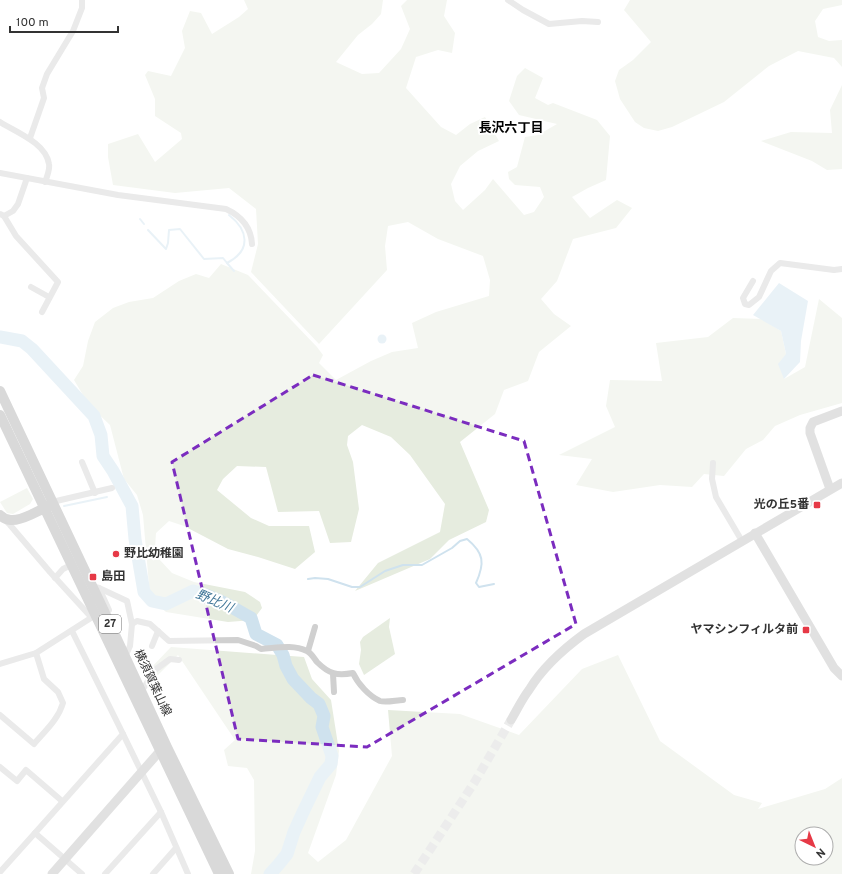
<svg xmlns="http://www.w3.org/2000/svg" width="842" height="874" font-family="Overpass,'Noto Sans JP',sans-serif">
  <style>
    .green { fill: #e6ecdf; fill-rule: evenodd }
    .water { fill: #cfe2ee }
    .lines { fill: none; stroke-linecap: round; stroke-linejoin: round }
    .stream { stroke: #cfe2ee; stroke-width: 2 }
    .river { stroke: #cfe2ee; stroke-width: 13 }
    .secondary-tunnel { stroke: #d6d6d6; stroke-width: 9; stroke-dasharray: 9 4.5; stroke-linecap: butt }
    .street { stroke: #d0d0d0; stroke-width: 6 }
    .secondary { stroke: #bdbdbd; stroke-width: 9 }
    .primary { stroke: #ababab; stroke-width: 10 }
    .marked { fill: none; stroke: #7b2cbf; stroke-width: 3; stroke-dasharray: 8 5; stroke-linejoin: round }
    .poi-dot { fill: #e63946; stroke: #fff; stroke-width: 1.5 }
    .labels { text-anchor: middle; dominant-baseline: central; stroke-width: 4; stroke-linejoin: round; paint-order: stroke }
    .shield { fill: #fff; stroke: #707070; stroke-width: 1 }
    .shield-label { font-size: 11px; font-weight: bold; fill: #333 }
    .poi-label { font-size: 12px; font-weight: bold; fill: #333; stroke: #fff; text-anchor: end }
    .street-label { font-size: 12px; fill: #333; stroke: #fff }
    .neighbourhood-label { font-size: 13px; font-weight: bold; fill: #000; stroke: #fff }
    .water-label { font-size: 13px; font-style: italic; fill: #3f7597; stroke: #fff }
  </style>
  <rect width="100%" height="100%" fill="#fff"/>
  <g class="green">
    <polygon points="244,0 383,0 381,14 372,24 358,35 336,62 362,74 379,73 401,49 410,29 401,6 407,0 447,0 444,16 455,33 452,53 438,50 416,57 406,88 441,127 456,135 470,124 485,117 499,141 478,151 460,166 451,184 455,201 463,210 485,190 493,179 524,215 534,212 544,197 540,187 515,185 509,179 508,172 517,167 525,137 538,135 557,124 519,115 509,101 517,76 525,68 543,78 535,98 548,105 553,103 597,120 610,136 606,180 588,188 572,197 590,218 617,200 632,208 616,228 573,239 557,281 541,299 554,314 571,326 539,352 528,381 504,390 495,414 460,442 489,510 486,522 449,540 430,559 355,591 378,563 440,532 445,504 410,455 391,437 362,425 348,436 347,445 353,462 359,509 351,542 330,543 319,511 278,512 266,467 237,466 223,479 217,490 251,518 269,526 309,526 315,552 295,569 258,557 228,549 184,526 169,521 156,533 155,548 159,559 172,573 194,582 245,592 260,602 262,608 253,620 228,622 166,612 150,597 143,515 137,495 124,479 110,425 89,405 74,380 83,366 88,341 95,322 113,308 129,302 153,298 179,281 196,274 209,278 221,264 248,275 317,347 323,355 319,363 336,380 371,361 392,352 418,348 412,323 436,312 489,296 490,280 483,256 438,239 408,222 388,226 385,246 387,270 319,344 251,272 258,244 256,209 229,188 175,193 113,185 108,157 108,144 138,134 155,162 182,139 181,133 155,116 155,99 145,75 148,71 171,76 185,48 182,31 190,11 201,13 212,34 239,17 248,9"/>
    <polygon points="630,0 842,0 842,5 823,9 815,21 818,37 829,41 842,40 842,67 834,58 798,51 769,66 724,102 672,127 658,131 644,128 635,122 620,99 615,81 619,70 633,60 651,42 624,10"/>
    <polygon points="842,85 842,169 827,170 812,161 761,141 791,132 832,133 830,110"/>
    <polygon points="819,299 842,318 842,403 800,415 775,426 763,440 746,449 724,476 704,474 692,487 660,485 613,492 576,485 592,459 559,455 615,427 606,406 610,380 662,381 656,343 708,337 733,318 762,319 781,331 786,354 784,379 805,367"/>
    <polygon points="27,488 33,499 30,504 13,514 7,513 0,502"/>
    <polygon points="390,618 389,627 395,654 364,675 359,664 361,650 360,642 363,637"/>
    <path d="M171 647 304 657 312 679 331 700 339 751 336 775 308 853 318 862 346 840 392 756 388 710 460 714 519 735 582 669 618 655 660 741 734 795 762 803 758 809 825 789 842 778V874H251L255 851 254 780 247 768 228 766 224 750 235 740 178 655 156 677 149 670ZM802 834H826V858H802Z"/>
  </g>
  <g class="water">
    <polygon points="779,283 808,301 801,341 800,362 784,379 778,364 786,354 781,331 753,315"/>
    <circle cx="382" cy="339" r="4.5"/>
  </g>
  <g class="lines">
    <g class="stream">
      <polyline points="140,219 144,224"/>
      <path d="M148 230 166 249 168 243 169 230 180 229 204 259 223 258 227 263C252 250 248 230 229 215"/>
      <polyline points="227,263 234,271"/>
      <polyline points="64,506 107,497"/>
      <path d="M308 579 315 578 328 579 352 587H360L385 571 403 565H422L452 548 460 541 467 539C484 553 485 563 476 583L479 587 494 584"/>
    </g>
    <path class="river" d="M0 337 22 341 32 349 94 416 101 435 103 456 113 471 132 506 135 539 144 592 152 601 166 604 193 591C214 596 233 608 251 618L256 634 277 645 283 655 286 666 293 679 311 698 319 704 324 716 322 727 332 756 331 764 320 777 304 810 294 832 287 854 279 864 270 874"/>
    <polyline class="secondary-tunnel" points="414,874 474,783 511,720"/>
    <g class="street">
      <polyline points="508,0 523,10 549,24 582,21 598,22"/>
      <path d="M0 122C16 132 46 143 49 164 50 169 47 177 45 182"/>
      <polyline points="30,138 44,98 42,88 47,74 73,31 82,8 82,0"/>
      <path d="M0 173 118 195 226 209C241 216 251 227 252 244"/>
      <polyline points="0,214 4,216 13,211 18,204 27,178"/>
      <polyline points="4,216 16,236 58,282 42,312"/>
      <polyline points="753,281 743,298 745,304 749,305 759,297 771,271 780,263 834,270 842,269"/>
      <polyline points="31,287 49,297"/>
      <polyline points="82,462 95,493"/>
      <polyline points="713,463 712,479 716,497 742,541"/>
      <polyline points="52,502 112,488"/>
      <polyline points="5,520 10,525 50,572 91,617"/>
      <polyline points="55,578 63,569 71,565"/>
      <polyline points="92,586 99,588 127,601 132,624"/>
      <polyline points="99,588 109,610"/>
      <polyline points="72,631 123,734 35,833 82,874"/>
      <polyline points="152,646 158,631"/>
      <polyline points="308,651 315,627"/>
      <path d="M125 657 130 646 132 624 137 621 150 624 169 641 238 640 256 646 261 649C277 648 292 644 307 651 311 653 314 658 317 662 329 674 337 676 353 673 358 684 369 696 380 701 386 703 397 700 403 700"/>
      <polyline points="0,664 36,653 94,616"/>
      <polyline points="333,674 334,692"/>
      <polyline points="141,692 155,670 170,659 179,660"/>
      <path d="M0 715 34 744C45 731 58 720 63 703L58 692 44 679 36 653"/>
      <polyline points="123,734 161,812"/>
      <polyline points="0,767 17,781 26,770 62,801"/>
      <polyline points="0,872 35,833"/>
      <polyline points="105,874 161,812 188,874"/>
      <polyline points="153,874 176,848"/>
    </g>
    <g class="secondary">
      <polyline points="830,489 810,433 810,428 813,422 842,411"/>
      <polyline points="755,533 834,668 842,676"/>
      <path d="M511 720C517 710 522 699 529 690 543 667 562 650 584 634L842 483"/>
      <polyline points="52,874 160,751 166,747"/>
    </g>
    <g class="primary">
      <polyline points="0,391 104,611 167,747 229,874"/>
      <polyline points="0,415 219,874"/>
      <path d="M0 515C3 518 7 520 11 520 21 521 41 510 49 505"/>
    </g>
  </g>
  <path d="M0 0H842V874H0ZM313 375 524 441 576 624 367 747 238 739 172 462Z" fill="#fff" fill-opacity=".55" fill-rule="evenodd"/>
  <path class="marked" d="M313 375 524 441 576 624 367 747 238 739 172 462Z"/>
  <g class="poi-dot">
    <rect x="813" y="501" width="8" height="8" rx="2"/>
    <circle cx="116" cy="554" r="4"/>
    <rect x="89" y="573" width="8" height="8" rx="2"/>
    <rect x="802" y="626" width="8" height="8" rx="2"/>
  </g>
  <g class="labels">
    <rect class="shield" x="99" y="615" width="22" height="18" rx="3"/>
    <g class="shield-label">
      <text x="110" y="624">27</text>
    </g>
    <g class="poi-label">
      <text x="809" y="505">光の丘5番</text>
      <text x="124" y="554" text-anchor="start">野比幼稚園</text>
      <text x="101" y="577" text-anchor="start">島田</text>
      <text x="798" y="630">ヤマシンフィルタ前</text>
    </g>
    <g class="street-label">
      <text transform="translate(152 683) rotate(65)">横須賀葉山線</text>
    </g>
    <g class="neighbourhood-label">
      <text x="511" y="129">長沢六丁目</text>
    </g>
    <g class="water-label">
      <text transform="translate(214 602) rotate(23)">野比川</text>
    </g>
  </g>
  <g transform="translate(814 846) rotate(137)"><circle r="19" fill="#ffffff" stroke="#adadad"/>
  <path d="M0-3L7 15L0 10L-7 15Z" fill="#e63946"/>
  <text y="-6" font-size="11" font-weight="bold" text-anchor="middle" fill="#333333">N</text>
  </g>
  <path d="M10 26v6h108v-6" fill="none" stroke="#333333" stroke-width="2"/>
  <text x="16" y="26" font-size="12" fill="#333333" stroke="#ffffff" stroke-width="3" paint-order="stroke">100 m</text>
</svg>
